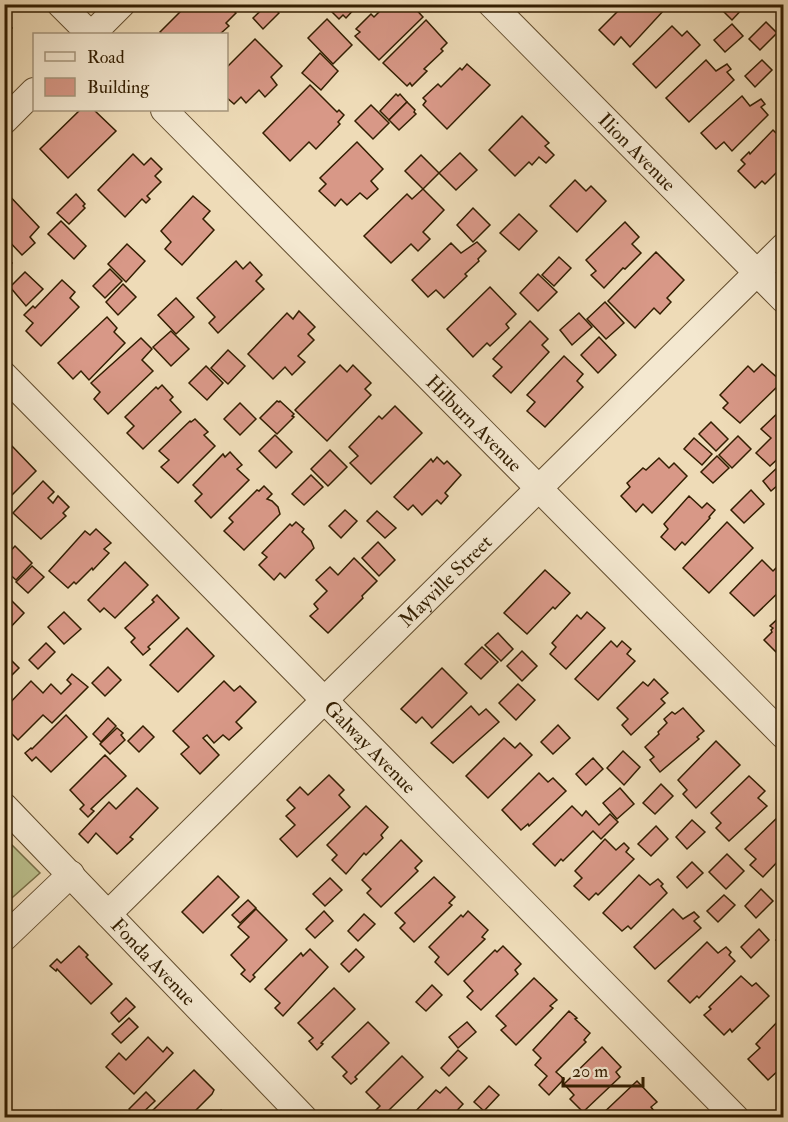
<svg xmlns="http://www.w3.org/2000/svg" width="788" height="1122" font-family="'IM FELL Double Pica',serif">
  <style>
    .green { fill: #bbc08d; stroke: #776f47; stroke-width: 1.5 }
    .building { fill: #d89887; stroke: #331e01; stroke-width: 1.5 }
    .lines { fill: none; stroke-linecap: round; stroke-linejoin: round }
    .minor-casing { stroke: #624d2e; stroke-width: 28 }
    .minor { stroke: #f4e8d0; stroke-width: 26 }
    .labels { text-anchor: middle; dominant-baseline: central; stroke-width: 4.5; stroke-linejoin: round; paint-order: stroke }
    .street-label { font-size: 20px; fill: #331e01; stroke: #f4e8d0 }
  </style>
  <rect width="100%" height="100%" fill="#eedbb7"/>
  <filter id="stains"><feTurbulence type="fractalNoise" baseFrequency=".00333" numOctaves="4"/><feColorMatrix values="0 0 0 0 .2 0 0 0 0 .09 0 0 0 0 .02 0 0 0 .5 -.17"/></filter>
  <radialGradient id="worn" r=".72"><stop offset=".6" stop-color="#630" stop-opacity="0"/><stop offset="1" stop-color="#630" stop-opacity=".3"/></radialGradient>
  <polygon class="green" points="4,837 40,873 5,904 4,904"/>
  <g class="building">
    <polygon points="188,4 227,4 236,13 226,23 229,26 220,34 162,34 160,32"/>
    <polygon points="268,4 271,4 279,13 263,29 253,18"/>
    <polygon points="324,4 359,4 346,18 343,15 339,19"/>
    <polygon points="387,4 411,4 423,17 379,60 355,36 360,32 356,29 371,14 374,17"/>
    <polygon points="625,4 661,4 665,9 630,47 621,37 614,45 599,30"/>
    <polygon points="716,4 747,4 732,20"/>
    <polygon points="327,19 352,45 333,64 308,38"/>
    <polygon points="4,20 12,28 4,36"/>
    <polygon points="426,20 447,43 441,49 443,51 424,69 427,71 412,86 410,83 407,86 383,63"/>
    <polygon points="766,22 777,33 760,50 749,39"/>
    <polygon points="732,24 743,36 725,52 714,40"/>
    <polygon points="672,26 682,36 687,31 700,45 656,88 633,64"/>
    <polygon points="255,39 282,66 271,77 277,85 265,97 259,90 246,103 241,97 234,104 226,97 226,68"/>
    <polygon points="320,53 338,71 321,90 302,73"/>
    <polygon points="706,60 716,71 727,64 731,69 727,72 734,80 689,122 666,98"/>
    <polygon points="762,60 772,70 755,87 745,76"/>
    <polygon points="467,64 490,85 447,129 423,105 426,101 423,98 438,84 441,87 460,68 462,70"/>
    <polygon points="310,85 337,112 339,110 344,115 338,122 340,124 316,149 309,142 290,161 263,133"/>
    <polygon points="396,94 398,96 400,94 407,102 389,120 380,111"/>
    <polygon points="742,96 750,106 761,99 765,104 761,107 768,115 732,151 724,142 716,149 701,133"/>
    <polygon points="407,102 415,110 414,112 416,114 399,130 389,120"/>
    <polygon points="371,105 389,123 373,139 355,121"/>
    <polygon points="80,110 94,110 116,131 68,178 40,149"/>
    <polygon points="522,116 549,143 545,146 554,155 546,163 539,157 532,165 529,162 515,176 489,150"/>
    <polygon points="773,130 780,137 784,133 784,165 765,184 762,181 755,188 738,171 745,164 741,160 749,152 750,154"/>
    <polygon points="357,142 383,169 371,181 378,189 367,199 360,193 347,205 341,199 335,206 319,191 326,184 320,178"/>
    <polygon points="460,153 477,170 456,190 439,173"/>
    <polygon points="133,154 144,165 151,158 162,169 155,176 161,182 147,196 150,199 146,203 142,199 125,217 98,190"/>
    <polygon points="421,155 439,173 423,189 405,171"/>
    <polygon points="575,180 586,191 591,186 606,201 577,232 550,206"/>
    <polygon points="423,189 444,210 423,232 430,239 418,251 411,244 391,263 364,236 407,194 412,199"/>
    <polygon points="4,190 39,227 30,237 35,243 22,255 4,236"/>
    <polygon points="76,194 85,204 83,206 85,208 69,224 57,213"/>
    <polygon points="193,196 210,211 203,219 214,230 182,265 165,249 171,242 161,231"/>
    <polygon points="473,208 490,225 473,242 457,225"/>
    <polygon points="519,214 537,231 519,250 500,233"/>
    <polygon points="61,221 86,246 74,259 48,234"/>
    <polygon points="625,222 639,237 632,244 641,253 625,269 623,268 604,288 591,275 596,271 586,260"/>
    <polygon points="477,242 486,251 478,259 479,261 465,274 467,276 444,298 436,290 428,297 412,280 451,243 461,253"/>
    <polygon points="127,244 145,261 126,282 108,264"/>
    <polygon points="656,252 684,280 667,298 671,302 660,314 654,308 635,328 608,301"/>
    <polygon points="4,255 12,263 4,271"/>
    <polygon points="559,257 571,268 554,286 542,275"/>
    <polygon points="236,261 243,269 250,262 262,275 256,281 264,289 218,333 209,323 215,317 197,298"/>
    <polygon points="110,269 122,281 105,298 93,286"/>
    <polygon points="25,272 43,289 26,306 10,287"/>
    <polygon points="538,274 557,292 538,311 520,293"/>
    <polygon points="62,280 75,292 70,298 79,307 41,346 26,331 33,323 24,315 33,306 35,308"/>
    <polygon points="123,284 136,297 118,315 106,302"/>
    <polygon points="490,287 516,314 506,324 509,328 490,346 487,343 473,357 447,329"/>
    <polygon points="176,298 194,317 176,334 158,315"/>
    <polygon points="605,302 624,323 606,339 587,319"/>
    <polygon points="299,311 315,327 308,334 314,340 298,356 305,362 292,375 285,367 273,379 248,354 287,313 293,319"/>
    <polygon points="579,313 592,327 572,345 560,330"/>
    <polygon points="107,317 117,328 114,332 125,343 89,380 81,371 73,379 58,363"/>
    <polygon points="530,321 548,339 542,345 549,352 511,393 493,376 502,367 493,359"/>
    <polygon points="171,331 189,349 171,366 153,347"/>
    <polygon points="599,337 616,355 598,373 581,355"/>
    <polygon points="141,338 152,349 142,360 153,371 108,414 94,399 100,392 91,383"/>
    <polygon points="228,350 245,366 228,384 211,368"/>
    <polygon points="564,356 583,374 577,381 583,387 545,427 527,411 535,402 527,395"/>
    <polygon points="762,364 782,382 740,423 723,408 728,403 720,395 748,366 754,372"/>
    <polygon points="340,365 347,372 353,365 371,383 365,389 371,395 327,441 295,410"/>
    <polygon points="206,366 223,383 207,400 189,383"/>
    <polygon points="162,385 173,397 170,400 181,412 143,449 127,433 134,426 125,417 156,387 158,389"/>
    <polygon points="277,401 279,402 280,401 294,414 292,416 294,417 277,434 260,418"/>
    <polygon points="240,403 256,419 240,435 224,419"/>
    <polygon points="395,406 422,433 371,484 350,463 358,456 349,447 379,416 382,419"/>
    <polygon points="784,407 784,453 770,466 756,453 771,438 761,429"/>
    <polygon points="195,419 208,432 204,435 215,446 178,483 161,467 169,460 159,451 190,421 191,422"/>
    <polygon points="711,422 728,439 716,451 699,434"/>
    <polygon points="275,435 292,452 276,468 259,451"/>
    <polygon points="738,436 751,449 732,468 719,455"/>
    <polygon points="694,438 712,454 702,465 684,449"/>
    <polygon points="11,445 36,471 4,503 4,451"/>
    <polygon points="330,450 347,467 328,486 311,469"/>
    <polygon points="230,452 242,465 237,469 249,480 211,518 195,501 202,494 193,485 223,454 225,457"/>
    <polygon points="717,456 729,468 713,483 701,472"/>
    <polygon points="437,457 444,464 447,461 461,475 445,493 448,496 441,504 437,500 422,515 413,505 408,510 394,497 431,459 433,462"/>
    <polygon points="659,458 669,468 674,463 687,476 652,513 643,504 636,512 621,496 630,487 627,483 643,468 646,470"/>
    <polygon points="780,465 784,469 784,480 771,491 763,481"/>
    <polygon points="311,475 323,487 304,505 292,494"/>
    <polygon points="43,481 54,492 48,498 53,503 58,496 69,507 63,513 66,516 41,539 13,513"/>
    <polygon points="264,486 272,494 267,499 272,501 278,507 280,514 244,550 224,531 233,522 229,518 257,490 259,491"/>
    <polygon points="751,490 764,504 744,523 731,510"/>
    <polygon points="689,496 702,508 707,503 715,510 709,517 710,518 685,545 682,542 675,550 661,537 668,529 664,524"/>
    <polygon points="345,510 357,521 341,538 329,526"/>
    <polygon points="377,511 396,528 385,538 367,521"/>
    <polygon points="296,522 304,529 302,532 311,541 314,548 285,578 280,573 274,580 259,565 267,557 262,553 290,524 292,526"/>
    <polygon points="727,522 753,548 709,593 683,568"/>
    <polygon points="96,529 111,543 104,549 109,553 93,570 92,568 76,584 74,582 68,588 49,571 85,531 90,535"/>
    <polygon points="378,542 395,560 379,576 362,558"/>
    <polygon points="15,546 32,563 16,580 4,569 4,558"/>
    <polygon points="354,558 377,581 362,596 363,598 328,633 310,616 318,609 314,604 327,591 316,580 330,567 338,575"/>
    <polygon points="762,560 773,571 778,566 784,572 784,587 754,616 730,593"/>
    <polygon points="125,562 148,585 115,618 104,608 100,612 88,600"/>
    <polygon points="32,566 44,577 28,593 16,582"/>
    <polygon points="545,570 570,593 555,609 553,607 527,634 504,613"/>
    <polygon points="157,595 179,618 148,647 150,649 143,655 131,642 135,638 125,628 154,602 152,600"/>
    <polygon points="12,601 24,613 6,632 4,609"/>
    <polygon points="64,612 81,629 64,644 48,627"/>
    <polygon points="587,612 605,628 566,669 550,654 556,647 552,643 577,615 581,619"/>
    <polygon points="784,613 784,647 777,653 764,640 772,632 771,630 773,628 770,626"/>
    <polygon points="187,628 214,656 178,692 150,665"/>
    <polygon points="498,633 513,649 501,661 485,645"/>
    <polygon points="611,641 617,647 622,641 631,649 627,654 635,661 598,700 575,679"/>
    <polygon points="46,643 55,652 38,669 29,660"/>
    <polygon points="482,647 498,662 481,679 465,664"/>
    <polygon points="522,651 537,666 522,681 507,666"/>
    <polygon points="4,653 19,668 4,683"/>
    <polygon points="108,667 121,680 105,696 92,683"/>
    <polygon points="442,668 467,693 432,728 422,717 416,723 401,709"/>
    <polygon points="72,674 88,687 52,723 43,715 18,740 4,726 4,709 31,681 43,693 51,684 61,694 71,684 67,680"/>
    <polygon points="654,679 668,693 661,699 665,703 631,735 622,725 628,719 617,708 643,682 648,686"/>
    <polygon points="224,681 234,691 240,686 256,702 236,722 242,728 229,740 223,735 214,743 207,735 203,738 219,755 200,774 181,754 189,747 173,731"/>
    <polygon points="518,684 535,700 516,720 499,703"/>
    <polygon points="471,706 479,715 486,709 499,722 453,763 431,743"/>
    <polygon points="683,708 704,731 697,737 699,739 660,772 650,760 654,757 645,747 659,734 658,732 667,723 664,719 672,712 675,714"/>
    <polygon points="66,715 87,737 51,772 36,757 32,761 25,753 31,748 32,749"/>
    <polygon points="108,718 116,726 101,742 93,734"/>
    <polygon points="558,725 570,738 553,754 541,742"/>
    <polygon points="143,726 154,737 139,752 128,741"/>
    <polygon points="117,728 123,733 121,735 125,740 110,754 100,744"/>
    <polygon points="504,738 515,748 520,743 532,755 488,798 466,776"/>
    <polygon points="716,741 740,765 696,808 683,794 687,790 678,780"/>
    <polygon points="623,751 640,767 624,785 607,768"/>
    <polygon points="105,755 126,776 91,809 94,811 88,817 80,809 84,805 70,790"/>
    <polygon points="593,758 603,769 586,785 576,774"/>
    <polygon points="539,773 548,782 553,778 566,791 529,826 528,824 521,830 502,810"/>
    <polygon points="329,775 344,790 339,795 350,807 297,857 280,839 295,825 286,816 295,808 287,800 300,787 308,795"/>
    <polygon points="749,776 765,791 758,798 767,806 729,841 716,828 721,823 711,813"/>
    <polygon points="661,784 673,796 655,814 643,803"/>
    <polygon points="137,788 158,808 130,837 133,839 117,854 96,833 88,843 79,834 109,802 116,809"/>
    <polygon points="620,788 634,804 617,819 603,803"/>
    <polygon points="366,806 388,827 381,835 383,838 366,855 364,853 346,874 332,860 337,855 327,845"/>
    <polygon points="572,806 582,816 586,811 599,825 610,814 618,822 601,839 593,831 563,861 561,859 555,866 533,844"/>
    <polygon points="784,811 784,858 782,857 763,877 750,865 756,859 745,849"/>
    <polygon points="692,820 705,832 687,849 676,837"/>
    <polygon points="656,826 668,839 651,856 638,844"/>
    <polygon points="605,839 616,850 624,843 629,848 626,852 634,859 598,895 596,893 589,900 574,886 582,878 575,871"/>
    <polygon points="401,840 422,861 415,868 418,871 381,907 367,893 371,889 362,880"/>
    <polygon points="727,854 744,871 726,889 709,872"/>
    <polygon points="692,862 703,873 687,888 677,877"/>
    <polygon points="639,875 650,885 658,879 663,884 661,886 667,893 631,929 628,926 622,931 603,913"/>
    <polygon points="218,876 239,897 203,933 182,912"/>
    <polygon points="434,877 455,897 449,903 452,905 414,942 400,928 405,923 395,913"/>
    <polygon points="330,878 342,890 325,906 313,894"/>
    <polygon points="761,889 773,901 756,918 745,906"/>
    <polygon points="724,895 735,905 718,922 707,911"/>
    <polygon points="248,900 256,908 240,923 232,915"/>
    <polygon points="256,909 287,940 253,975 255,977 250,982 241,974 245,970 231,955 249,937 238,927"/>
    <polygon points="673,909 683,919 694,912 699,917 694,921 701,928 655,969 634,947"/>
    <polygon points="324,911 333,921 315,938 306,929"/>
    <polygon points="468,911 488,930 482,937 485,939 448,975 435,962 439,957 429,947 461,915 463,917"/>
    <polygon points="364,914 375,924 358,941 348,931"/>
    <polygon points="759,929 769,940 751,958 741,947"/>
    <polygon points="784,933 784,948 776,940"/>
    <polygon points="707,942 718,953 726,947 731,952 729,955 735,961 699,998 697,996 690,1003 668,981"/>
    <polygon points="79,946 88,955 86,957 112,984 91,1004 57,969 56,971 50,966 57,959 61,963"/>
    <polygon points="503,946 521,964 515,970 518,974 481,1010 467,997 473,991 464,981 495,950 497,952"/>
    <polygon points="310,949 328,967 283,1016 275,1008 280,1003 265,989 301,953 303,956"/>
    <polygon points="356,949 364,957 349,972 341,964"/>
    <polygon points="741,976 752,986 756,983 769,996 732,1032 730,1029 724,1035 704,1015 711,1009 709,1007"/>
    <polygon points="534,978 557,1000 550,1006 553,1008 516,1045 501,1030 506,1026 496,1016"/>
    <polygon points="432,985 442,995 426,1011 416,1002"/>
    <polygon points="334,988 355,1009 321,1043 323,1044 317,1050 309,1041 313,1038 298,1023"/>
    <polygon points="126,998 135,1007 119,1022 111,1013"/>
    <polygon points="569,1011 577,1018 575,1019 590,1033 584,1040 586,1042 556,1072 564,1079 549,1095 539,1085 547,1076 535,1065 541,1058 533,1050"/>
    <polygon points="782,1017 784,1068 781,1068 768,1080 748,1059 760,1048 756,1044"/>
    <polygon points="129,1018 138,1027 121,1043 112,1034"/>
    <polygon points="368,1022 389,1043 355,1077 357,1079 351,1084 343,1076 347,1072 332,1057"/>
    <polygon points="467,1022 476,1032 458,1048 449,1037"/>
    <polygon points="148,1037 163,1052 167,1047 173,1053 134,1094 106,1067 119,1053 126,1060"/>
    <polygon points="602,1047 621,1067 616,1072 620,1077 583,1112 570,1099 574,1095 564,1084"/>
    <polygon points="458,1050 467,1058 449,1076 441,1068"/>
    <polygon points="402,1056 423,1077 388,1111 390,1113 383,1118 376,1110 380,1106 366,1092"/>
    <polygon points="194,1070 214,1090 212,1094 188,1118 157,1118 151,1112"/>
    <polygon points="637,1081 657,1102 651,1107 654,1111 647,1118 598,1118"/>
    <polygon points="489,1086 499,1095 484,1111 474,1102"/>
    <polygon points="446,1087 463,1104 450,1118 409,1118 436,1090 440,1093"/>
    <polygon points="146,1092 155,1101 137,1118 129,1109"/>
    <polygon points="221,1110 228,1118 213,1118"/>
  </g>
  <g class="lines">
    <g class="minor-casing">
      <g id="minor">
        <polyline points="60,4 90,34"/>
        <path id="s1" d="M491 4 784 300"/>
        <polyline points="92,34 122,4"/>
        <path id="s2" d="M164 110 784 736"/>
        <polyline points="4,121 34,91"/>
        <path id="s3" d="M4 375 736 1118"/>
        <path id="s4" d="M4 806 304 1118"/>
        <path id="s5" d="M108 914 784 246"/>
        <polyline points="4,938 71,874"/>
      </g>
    </g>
    <use href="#minor" class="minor"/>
  </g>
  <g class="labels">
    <g class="street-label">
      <text stroke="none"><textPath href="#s1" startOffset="208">Ilion Avenue</textPath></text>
      <text stroke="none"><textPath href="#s2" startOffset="441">Hilburn Avenue</textPath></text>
      <text stroke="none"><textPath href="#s5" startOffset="474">Mayville Street</textPath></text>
      <text stroke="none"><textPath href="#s3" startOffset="522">Galway Avenue</textPath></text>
      <text stroke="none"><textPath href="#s4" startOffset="216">Fonda Avenue</textPath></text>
    </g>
  </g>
  <rect width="788" height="1122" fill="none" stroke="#eedbb7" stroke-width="24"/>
  <rect x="6" y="6" width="776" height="1110" fill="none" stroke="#331e01" stroke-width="3"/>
  <rect x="12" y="12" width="764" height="1098" fill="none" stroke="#331e01" stroke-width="1.5"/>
  <rect x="33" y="33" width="195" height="78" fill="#f4e8d0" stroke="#a7977d" stroke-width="1.5"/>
  <rect x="45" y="52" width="30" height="9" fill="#f4e8d0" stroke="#a7977d" stroke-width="1.5"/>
  <text x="87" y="63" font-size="18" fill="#331e01">Road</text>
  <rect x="45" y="78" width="30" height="18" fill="#d89887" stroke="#a7977d" stroke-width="1.5"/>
  <text x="87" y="93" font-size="18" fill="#331e01">Building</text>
  <path d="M563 1077v9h80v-9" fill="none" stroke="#331e01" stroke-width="3"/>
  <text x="572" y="1077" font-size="18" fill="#331e01" stroke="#f4e8d0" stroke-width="4.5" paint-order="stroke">20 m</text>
  <rect width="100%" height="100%" filter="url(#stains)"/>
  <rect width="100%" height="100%" fill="url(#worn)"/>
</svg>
